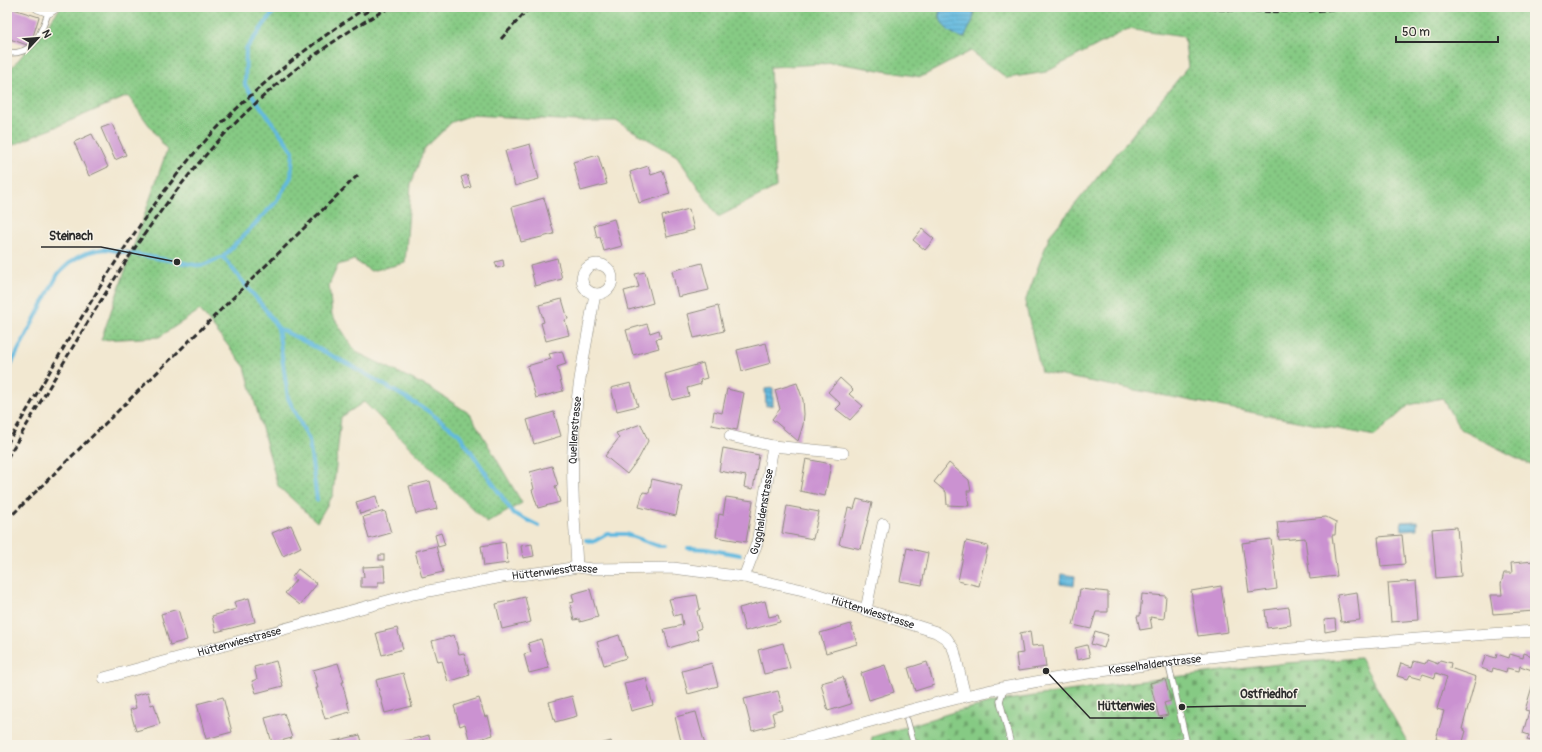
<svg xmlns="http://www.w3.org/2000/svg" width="1542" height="752" font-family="Pangolin,sans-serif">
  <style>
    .grass { fill: url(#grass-dots); stroke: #587a58 }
    .cemetery { fill: url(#cemetery-stones); stroke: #587a58 }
    .water { fill: url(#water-rules); stroke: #467285 }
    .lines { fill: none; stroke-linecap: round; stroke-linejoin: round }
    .stream { stroke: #62b9df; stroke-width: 4 }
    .building { fill: #cb92d1 }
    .lane-casing { stroke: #8e8a7e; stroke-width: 7 }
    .street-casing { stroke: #8e8a7e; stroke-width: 12 }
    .lane { stroke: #fff; stroke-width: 5.5 }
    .street { stroke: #fff; stroke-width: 11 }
    .rail { stroke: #2b2b2b; stroke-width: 3; stroke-dasharray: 6 3; stroke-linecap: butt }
    .labels { text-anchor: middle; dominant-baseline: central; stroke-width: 3; stroke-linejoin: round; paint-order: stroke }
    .street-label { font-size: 11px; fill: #2b2b2b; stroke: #f7f3e8 }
    .leader { fill: none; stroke: #2b2b2b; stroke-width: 1.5 }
    .callout-dot { fill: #2b2b2b; stroke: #f7f3e8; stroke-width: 1.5 }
    .callout-label { font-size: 12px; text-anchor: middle; font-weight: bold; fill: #2b2b2b; stroke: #f7f3e8; stroke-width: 3; stroke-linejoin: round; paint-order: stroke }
  </style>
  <defs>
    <pattern id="grass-dots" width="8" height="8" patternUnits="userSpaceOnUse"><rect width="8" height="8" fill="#86ca84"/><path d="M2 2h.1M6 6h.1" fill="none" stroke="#6ea46c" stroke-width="1.8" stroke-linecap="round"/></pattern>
    <pattern id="cemetery-stones" width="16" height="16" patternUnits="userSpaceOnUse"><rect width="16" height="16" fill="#86ca84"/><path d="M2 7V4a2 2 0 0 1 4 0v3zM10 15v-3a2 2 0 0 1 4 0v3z" fill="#6ea46c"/></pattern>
    <pattern id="water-rules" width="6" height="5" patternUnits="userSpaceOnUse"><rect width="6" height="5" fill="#62b9df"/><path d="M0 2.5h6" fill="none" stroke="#5197b5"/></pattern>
  </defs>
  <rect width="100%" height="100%" fill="#f7f3e8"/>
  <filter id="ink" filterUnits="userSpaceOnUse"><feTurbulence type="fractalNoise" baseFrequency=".025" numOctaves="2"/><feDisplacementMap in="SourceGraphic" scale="8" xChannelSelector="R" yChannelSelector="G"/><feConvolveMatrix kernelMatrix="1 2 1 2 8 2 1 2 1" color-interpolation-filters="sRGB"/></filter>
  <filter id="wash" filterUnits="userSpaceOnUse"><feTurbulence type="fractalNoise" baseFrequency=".012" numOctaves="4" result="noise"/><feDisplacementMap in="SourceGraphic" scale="16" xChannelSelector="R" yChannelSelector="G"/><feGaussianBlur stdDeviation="0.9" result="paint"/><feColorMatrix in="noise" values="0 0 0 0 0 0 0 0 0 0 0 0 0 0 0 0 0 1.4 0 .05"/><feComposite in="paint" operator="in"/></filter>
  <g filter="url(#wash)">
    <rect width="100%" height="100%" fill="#f2e8d1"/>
    <path class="grass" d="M61 7H940C936 22 950 35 964 38L975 13 973 8 968 7H1535V467L1460 429 1442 398 1409 405 1375 436 1041 372 1025 302 1050 235 1188 67 1184 37 1128 29 1046 72 1007 78 971 51 921 77 836 63 770 67 776 187 718 217 677 156 616 121H576L472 115 452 122 424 149 411 184 405 263 371 271 354 260 338 265 329 285 332 315 356 352 430 388 470 414 522 503 487 523 364 402 341 417 333 495 317 522 278 486 245 367 200 310 159 337 101 340 167 150 128 96 11 146H7V73L40 35Z"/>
    <polygon class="cemetery" points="1360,658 1409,745 871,745 872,737 954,712 1000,701 1110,685 1287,663"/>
    <g class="water">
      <path d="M941 7 973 8C977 18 968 29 964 38 950 35 935 22 941 7Z"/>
      <polygon points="773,388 773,405 766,406 765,389"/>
      <polygon points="1417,521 1417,529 1402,530 1401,522"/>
      <polygon points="1061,574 1075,576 1074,586 1060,584"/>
    </g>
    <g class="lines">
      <g class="stream">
        <polyline points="223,257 265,309 278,328 352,366 425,409 459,434 513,513 539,526"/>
        <polyline points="278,328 288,398 309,440 317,500"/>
        <path d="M7 372 58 274C73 258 84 251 106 249L201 266 223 257 276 202 291 177 293 151 245 85 246 49 277 7"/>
        <polyline points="586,540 593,542 607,534 625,534 659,546 665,546"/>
        <polyline points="688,548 707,549 740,555"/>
      </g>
    </g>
    <g id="blocks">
      <g class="building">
        <polygon points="7,7 39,17 30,46 7,38"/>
        <polygon points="112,124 126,155 115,160 101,128"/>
        <polygon points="92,134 108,167 89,176 74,142"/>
        <polygon points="530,144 539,179 515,186 505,151"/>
        <polygon points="598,155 607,184 581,191 573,162"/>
        <polygon points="648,166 651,175 663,171 670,194 639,203 630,172"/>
        <polygon points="467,175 471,187 465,189 461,177"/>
        <polygon points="544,198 554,234 521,242 512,207"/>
        <polygon points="689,209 694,230 667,237 662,216"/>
        <polygon points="614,219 622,246 604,251 600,237 597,238 594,225"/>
        <polygon points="922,229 934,239 925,250 913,240"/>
        <polygon points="557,258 562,279 535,286 530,265"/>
        <polygon points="503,260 504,266 497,268 495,262"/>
        <polygon points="702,263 709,290 678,297 672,271"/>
        <polygon points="645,272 653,303 629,310 624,291 639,287 635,274"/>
        <polygon points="562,299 568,319 565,320 569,335 546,341 541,323 544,322 539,305"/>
        <polygon points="718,306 724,331 694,338 688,314"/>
        <polygon points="647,324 650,333 659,330 661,338 656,339 659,348 633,355 626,330"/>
        <polygon points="766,343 771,363 742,371 737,350"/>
        <polygon points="562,351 566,364 557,367 563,391 536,398 527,366 551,359 549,354"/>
        <polygon points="703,363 707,378 700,380 701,384 687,388 689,396 672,400 665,374"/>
        <polygon points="840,378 853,390 849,394 863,406 850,420 836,409 841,404 828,392"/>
        <polygon points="631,383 638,406 617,411 611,388"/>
        <polygon points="797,383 803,400 804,414 803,425 798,441 772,419 780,409 775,390"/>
        <polygon points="727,389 744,393 737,430 712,425 714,411 722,413"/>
        <polygon points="554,412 561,436 534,444 527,420"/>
        <polygon points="641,424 648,441 639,458 627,474 605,456 619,438 616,433"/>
        <polygon points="723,448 759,455 753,489 744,487 746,476 719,471"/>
        <polygon points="806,459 831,464 825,496 800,491"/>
        <polygon points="949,463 969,480 971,491 967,491 969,506 947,505 946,492 934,482"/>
        <polygon points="552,466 558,485 555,486 560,502 538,508 532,490 534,489 530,472"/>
        <polygon points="652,479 682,486 676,516 639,507 643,492 649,493"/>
        <polygon points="430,481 437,509 416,514 409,486"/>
        <polygon points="376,496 379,508 360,514 356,502"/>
        <polygon points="726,497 753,501 746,542 716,537 719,514 723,515"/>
        <polygon points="857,499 872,503 861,549 839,544 848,508 854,509"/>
        <polygon points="787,506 819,512 813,539 782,533"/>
        <polygon points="385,511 391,533 369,539 363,517"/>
        <polygon points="1326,517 1336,522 1335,535 1332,535 1337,576 1310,579 1305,538 1279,540 1277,522"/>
        <polygon points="291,525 301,547 283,556 272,533"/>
        <polygon points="1457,527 1461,576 1436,578 1432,529"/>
        <polygon points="441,533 445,545 438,547 435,535"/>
        <polygon points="1402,535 1405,564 1381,566 1378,537"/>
        <polygon points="1271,539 1277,589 1249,593 1242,543"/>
        <polygon points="966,541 988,546 979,586 958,581"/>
        <polygon points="505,542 508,563 484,566 481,546"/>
        <polygon points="532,544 534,556 523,558 521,546"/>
        <polygon points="436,546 443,572 422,577 415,551"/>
        <polygon points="907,548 928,553 922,585 900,581"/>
        <rect x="379" y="555" width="5" height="5"/>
        <polygon points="1535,561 1535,611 1493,614 1490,595 1502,595 1501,584 1504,573 1512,573 1511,563"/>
        <polygon points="384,566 385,582 378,582 378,587 361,587 361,577 364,577 363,567"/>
        <polygon points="298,569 317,584 300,605 285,593 296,580 292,577"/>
        <polygon points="1416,581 1419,620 1391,622 1388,583"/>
        <polygon points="1221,586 1228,632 1198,636 1191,591"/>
        <polygon points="590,589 598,617 580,622 580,619 574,620 570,603 574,602 572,594"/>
        <polygon points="1080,589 1108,592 1108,612 1096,612 1091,629 1073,625 1077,609"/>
        <polygon points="1357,592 1360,620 1341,622 1337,595"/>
        <polygon points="1142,594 1166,596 1164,619 1150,617 1152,628 1140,630 1137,616 1140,616"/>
        <polygon points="697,595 700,609 697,611 701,628 696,630 699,639 669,648 664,629 683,625 681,614 674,616 669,599"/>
        <polygon points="525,597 531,622 502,629 496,604"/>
        <polygon points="249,598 255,622 216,632 212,616 236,609 234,602"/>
        <polygon points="765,601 769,617 778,615 780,622 745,631 739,608"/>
        <polygon points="1289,607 1291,625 1267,628 1265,610"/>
        <polygon points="178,609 187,640 170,645 161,614"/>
        <polygon points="1335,619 1336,630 1325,632 1324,620"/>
        <polygon points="851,624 857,644 826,653 820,633"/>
        <polygon points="397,628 403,649 382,655 376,633"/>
        <polygon points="1030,631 1032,646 1043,645 1046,667 1018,671 1016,654 1023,653 1020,633"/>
        <polygon points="1095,631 1108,635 1104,648 1091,644"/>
        <polygon points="454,635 459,654 464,653 470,675 448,682 442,661 438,662 432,641"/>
        <polygon points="619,635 626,658 604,665 597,642"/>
        <polygon points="541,639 549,668 529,673 524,654 531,652 528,643"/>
        <polygon points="783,643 790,668 764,674 758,650"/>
        <polygon points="1087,645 1090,657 1077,660 1075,648"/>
        <polygon points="1524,653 1535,657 1532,670 1520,666 1519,671 1507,668 1506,672 1493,668 1492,672 1481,668 1486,655 1496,658 1497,654 1509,658 1510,654 1523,658"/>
        <polygon points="1427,660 1438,664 1440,660 1451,663 1450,668 1476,677 1462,729 1466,731 1462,745 1445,745 1446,742 1436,739 1444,711 1437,709 1447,677 1436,673 1435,678 1423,674 1421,678 1410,675 1408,679 1397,676 1401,663 1412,667 1414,661 1425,664"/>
        <polygon points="276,661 283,686 256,693 252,681 257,679 254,667"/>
        <polygon points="927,662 934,685 915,691 908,668"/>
        <polygon points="338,663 344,682 342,682 350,712 325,719 316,688 318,688 313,670"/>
        <polygon points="712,663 718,686 688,694 682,671"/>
        <polygon points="1535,663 1535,742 1527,740 1529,735 1523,733 1529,711 1525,710 1535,677 1531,676"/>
        <polygon points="885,665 894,692 869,700 861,673"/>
        <polygon points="403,673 412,706 385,713 376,680"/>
        <polygon points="843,677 851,704 828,711 821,683"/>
        <polygon points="646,678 653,705 631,711 624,683"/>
        <polygon points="1165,679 1171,701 1164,703 1168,715 1159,717 1150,683"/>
        <polygon points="778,691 783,710 772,713 775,725 752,731 744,699"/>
        <polygon points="148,692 151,705 154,704 160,724 136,731 130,710 136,708 133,696"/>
        <polygon points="572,696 577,716 555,722 549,702"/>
        <polygon points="223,697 232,732 206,739 197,704"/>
        <polygon points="479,698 485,717 488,716 493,735 470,742 465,724 460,726 454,706"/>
        <polygon points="696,712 705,745 682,745 675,717"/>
        <polygon points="284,713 292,738 272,743 265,718"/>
        <polygon points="360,735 363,745 331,745 330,742"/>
        <polygon points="429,735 431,745 400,745 399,743"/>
        <polygon points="611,741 612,745 597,745"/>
      </g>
    </g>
  </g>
  <g filter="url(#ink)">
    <use href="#blocks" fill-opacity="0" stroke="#8e8a7e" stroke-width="1"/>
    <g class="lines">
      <g class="lane-casing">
        <g id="lane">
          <path d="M7 53C36 55 40 33 49 11"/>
          <polyline points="1004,688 1000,701 1011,745"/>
          <polyline points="907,720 914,745"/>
          <polyline points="1167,745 1186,740 1168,662"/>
        </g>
      </g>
      <g class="street-casing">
        <g id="street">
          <polyline points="38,7 49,11 55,7"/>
          <circle cx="597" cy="279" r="15"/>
          <polyline points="730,436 773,446 843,453"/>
          <path id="s1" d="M577 567C575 527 571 488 573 448 575 396 586 345 595 294"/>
          <path id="s2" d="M744 577 757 543 773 446"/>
          <polyline points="866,610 883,524"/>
          <path id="s3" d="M104 678 413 594 502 577 560 570 577 567 592 569 673 568 744 577 803 590 936 632 947 639 954 650 965 696"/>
          <path id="s4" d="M783 745C856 726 928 703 1002 688 1178 654 1357 643 1535 631"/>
        </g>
      </g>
      <use href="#lane" class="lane"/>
      <use href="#street" class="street"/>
      <g class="rail">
        <path d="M1192 7C1246 12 1301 14 1354 7"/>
        <polyline points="363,14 375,7"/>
        <polyline points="501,39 530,7"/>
        <path d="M7 444C68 343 122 238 198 149 247 93 306 47 367 7"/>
        <path d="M7 458C100 305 175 149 329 45 349 31 369 18 391 7"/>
        <polyline points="7,520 360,173"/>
      </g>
    </g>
  </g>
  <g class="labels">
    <g class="street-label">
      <text stroke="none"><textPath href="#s1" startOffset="137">Quellenstrasse</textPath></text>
      <text stroke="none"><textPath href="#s2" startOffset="68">Gugghaldenstrasse</textPath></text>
      <text stroke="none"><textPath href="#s3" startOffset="464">Hüttenwiesstrasse</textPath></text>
      <text stroke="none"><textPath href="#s3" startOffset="788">Hüttenwiesstrasse</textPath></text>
      <text stroke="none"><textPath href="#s3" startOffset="140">Hüttenwiesstrasse</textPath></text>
      <text stroke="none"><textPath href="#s4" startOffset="381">Kesselhaldenstrasse</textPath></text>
    </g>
  </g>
  <path class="leader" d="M177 262L101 247H41M1182 707L1232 706H1306M1046 671L1090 718H1163"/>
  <g class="callout-dot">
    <circle cx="177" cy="262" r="4"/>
    <circle cx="1182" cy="707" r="4"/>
    <circle cx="1046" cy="671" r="4"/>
  </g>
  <g class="callout-label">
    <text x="71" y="240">Steinach</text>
    <text x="1269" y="698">Ostfriedhof</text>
    <text x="1126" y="710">Hüttenwies</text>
  </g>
  <rect width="1542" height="752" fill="none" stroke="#f7f3e8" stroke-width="24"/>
  <g transform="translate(38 38) rotate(64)" stroke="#f7f3e8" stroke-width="3" paint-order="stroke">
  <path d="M0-3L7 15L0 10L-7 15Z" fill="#2b2b2b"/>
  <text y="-6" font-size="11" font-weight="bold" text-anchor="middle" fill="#2b2b2b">N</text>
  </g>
  <path d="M1396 36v6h102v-6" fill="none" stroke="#2b2b2b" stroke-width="2"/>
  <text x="1402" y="36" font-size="12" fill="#2b2b2b" stroke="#f7f3e8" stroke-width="3" paint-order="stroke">50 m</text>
</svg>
